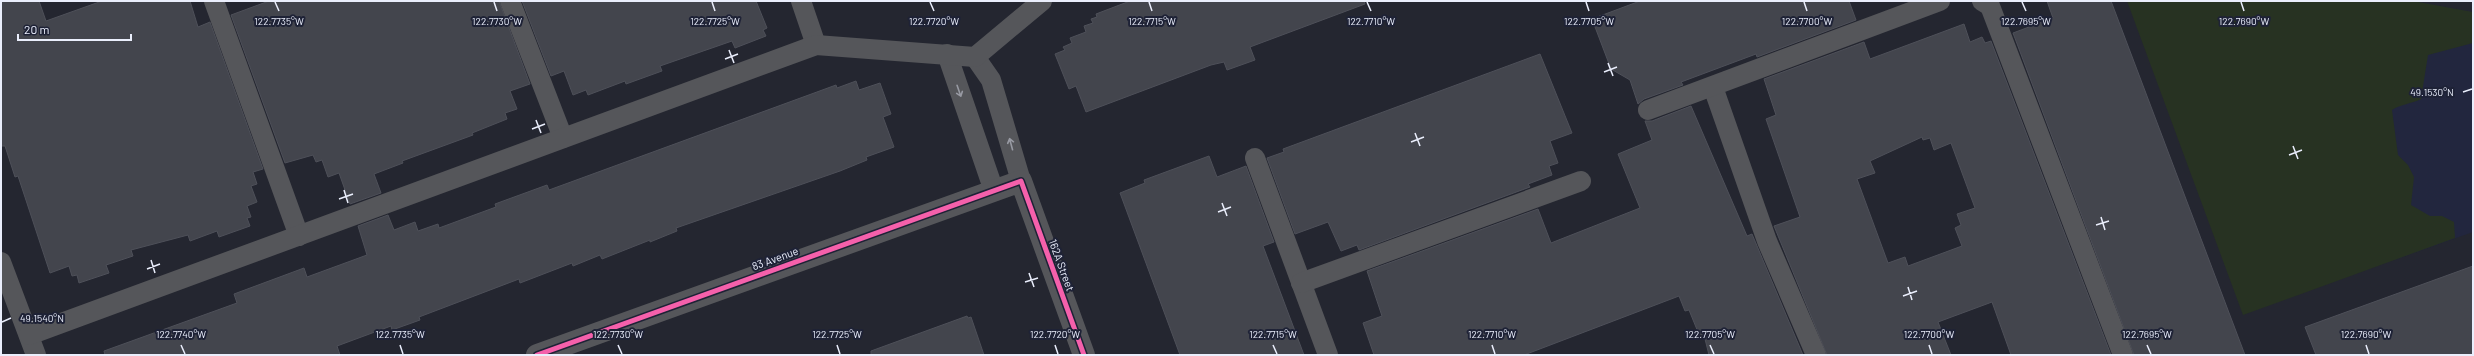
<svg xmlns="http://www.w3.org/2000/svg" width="2474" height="356" font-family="Barlow,sans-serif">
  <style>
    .built { fill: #22263e }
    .green { fill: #273222 }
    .building { fill: #43454d; stroke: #4e5059; fill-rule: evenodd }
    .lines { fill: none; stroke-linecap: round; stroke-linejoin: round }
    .service { stroke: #55565a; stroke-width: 20 }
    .minor { stroke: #55565a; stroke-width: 22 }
    .cycleway-casing { stroke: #1e2236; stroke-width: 8 }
    .cycleway { stroke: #f560ab; stroke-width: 5 }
    .oneway { stroke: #989aa3 }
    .ticks { fill: none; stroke: #eaeefc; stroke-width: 1.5 }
    .labels { text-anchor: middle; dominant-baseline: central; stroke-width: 4; stroke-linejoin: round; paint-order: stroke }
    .street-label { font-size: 11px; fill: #eaeefc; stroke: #1e2236 }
    .ticks-label { font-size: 10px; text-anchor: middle; fill: #eaeefc; stroke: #1e2236; stroke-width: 4; stroke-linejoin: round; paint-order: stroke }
  </style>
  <rect width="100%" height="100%" fill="#242630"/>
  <polygon class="built" points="2350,1 2413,1 2473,12 2473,232 2329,283"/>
  <path class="green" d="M2127 1H2413L2473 12V43L2428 55 2421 99C2411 104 2401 104 2392 110L2398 155 2408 165 2414 177 2411 205 2430 216H2442L2454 222 2455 238 2243 315Z"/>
  <g class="building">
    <polygon points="1,1 39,1 46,21 102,1 190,1 198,27 210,22 263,169 253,172 257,184 251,186 257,202 247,206 251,217 247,218 250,226 219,237 217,231 190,241 188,235 131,250 133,256 106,265 109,273 79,283 77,275 72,276 69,266 50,273 18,176 15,177 5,146 1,146"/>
    <polygon points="269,1 499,1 530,84 510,91 517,109 505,113 507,119 472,133 473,135 402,161 403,163 374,174 381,193 350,204 339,173 328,177 322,160 316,162 313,155 285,163 231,15"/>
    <polygon points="522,1 756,1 767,28 763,30 766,36 735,48 732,41 660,66 662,71 626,84 625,81 588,95 586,90 573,95 564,71 551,76"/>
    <polygon points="1130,1 1364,1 1365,4 1250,47 1255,60 1227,70 1224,62 1211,65 1086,112 1076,86 1069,89 1055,54 1065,50 1063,47 1072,43 1070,38 1086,32 1084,26 1093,23 1091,19 1097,17 1096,14"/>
    <polygon points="1640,1 1849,1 1856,20 1757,57 1756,54 1681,82 1683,85 1644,99 1638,104 1630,80 1611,69 1592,19"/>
    <polygon points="2047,1 2111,1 2245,355 2134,355 2013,33 2053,18"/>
    <path d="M1964 24 1970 42 1982 37 1985 43 1991 41 2111 355H2011L1992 302 1938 322 1951 355H1827L1774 226 1800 217 1766 119 1776 115 1764 79 1864 42 1870 59ZM1922 137 1923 140 1930 138 1934 150 1951 143 1975 208 1957 214 1961 225 1955 228 1962 246 1908 266 1905 257 1888 263 1857 179 1875 173 1870 161Z"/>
    <polygon points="1540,54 1572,133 1550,141 1558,163 1549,166 1552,175 1528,184 1530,187 1359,250 1357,245 1341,251 1328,222 1295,234 1267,158 1284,152 1283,149"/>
    <polygon points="856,81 859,90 880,83 891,114 883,117 894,147 866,157 867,160 840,171 676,228 677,231 650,242 650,240 602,259 600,255 573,266 572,263 520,283 519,279 419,317 420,320 392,330 391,326 337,346 340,355 105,355 104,351 237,303 234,294 304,268 307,277 367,255 358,226 388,215 394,230 415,222 418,231 438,224 439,228 496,207 495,204 547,185 549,190 836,85 837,88"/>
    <polygon points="1691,106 1747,236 1752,234 1803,355 1709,355 1704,335 1700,337 1689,310 1685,311 1679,296 1524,355 1374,355 1363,323 1382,316 1367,271 1538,209 1551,243 1640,208 1618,154 1652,140 1645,121 1652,121"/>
    <polygon points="1209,156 1217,177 1246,166 1274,242 1263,246 1304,355 1180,355 1120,193 1145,183 1144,180"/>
    <polygon points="2473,266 2473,355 2316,355 2305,327"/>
    <polygon points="967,316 968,318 971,317 984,355 871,355 871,351"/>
  </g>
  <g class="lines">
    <g class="service">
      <polyline points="214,1 299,236"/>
      <polyline points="510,1 563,138"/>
      <polyline points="801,1 816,45"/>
      <polyline points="1982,1 1990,6 2123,355"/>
      <polyline points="947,54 994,191"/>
      <polyline points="975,57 991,80 1021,181"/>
      <polyline points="1713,87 1767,241 1816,355"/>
      <polyline points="1648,110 1940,1"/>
      <polyline points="1255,158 1328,355"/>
      <polyline points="1,262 36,355"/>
      <polyline points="1301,283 1581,181"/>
      <polyline points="29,335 816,45 975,57 1042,1"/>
    </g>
    <polyline class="minor" points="537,355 1021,181 1084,355"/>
    <g class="cycleway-casing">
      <polyline id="cycleway" points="537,355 1021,181 1084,355"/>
    </g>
    <use href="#cycleway" class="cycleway"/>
  </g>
  <defs><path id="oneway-shaft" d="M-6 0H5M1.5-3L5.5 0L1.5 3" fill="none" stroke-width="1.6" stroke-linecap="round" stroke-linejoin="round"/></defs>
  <g class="oneway">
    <use href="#oneway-shaft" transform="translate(959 91) rotate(71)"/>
    <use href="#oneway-shaft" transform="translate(1011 144) rotate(-105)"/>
  </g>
  <path class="ticks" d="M275 2 279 11M494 2 497 11M712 2 715 11M930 2 934 11M1149 2 1152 11M1367 2 1371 11M1586 2 1589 11M1804 2 1807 11M2022 2 2026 11M2241 2 2244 11M729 50 734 63M725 59 738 54M1608 63 1613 76M1604 72 1617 67M2463 92 2472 89M536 120 541 133M532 129 545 124M1415 133 1420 146M1411 142 1424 137M2293 146 2298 159M2289 155 2302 150M344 190 348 203M339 199 353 194M1222 203 1227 216M1218 212 1231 207M2101 217 2105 230M2096 225 2109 221M151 260 155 273M147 269 160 264M1029 273 1034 287M1025 282 1038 278M1908 287 1912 300M1903 296 1917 291M2 322 11 318M181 345 185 354M400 345 403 354M618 345 622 354M837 345 840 354M1055 345 1058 354M1273 345 1277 354M1492 345 1495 354M1710 345 1714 354M1929 345 1932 354M2147 345 2151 354M2366 345 2369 354"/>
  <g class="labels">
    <g class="street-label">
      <text transform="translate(775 258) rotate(-20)">83 Avenue</text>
      <text transform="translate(1062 265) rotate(70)">162A Street</text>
    </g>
  </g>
  <g class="ticks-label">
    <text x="279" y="25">122.7735°W</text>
    <text x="497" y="25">122.7730°W</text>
    <text x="715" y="25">122.7725°W</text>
    <text x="934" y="25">122.7720°W</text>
    <text x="1152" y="25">122.7715°W</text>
    <text x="1371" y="25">122.7710°W</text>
    <text x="1589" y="25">122.7705°W</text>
    <text x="1807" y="25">122.7700°W</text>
    <text x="2026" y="25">122.7695°W</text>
    <text x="2244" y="25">122.7690°W</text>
    <text x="2432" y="96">49.1530°N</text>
    <text x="42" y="322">49.1540°N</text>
    <text x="181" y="338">122.7740°W</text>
    <text x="400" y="338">122.7735°W</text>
    <text x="618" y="338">122.7730°W</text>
    <text x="837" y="338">122.7725°W</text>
    <text x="1055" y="338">122.7720°W</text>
    <text x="1273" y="338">122.7715°W</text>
    <text x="1492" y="338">122.7710°W</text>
    <text x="1710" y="338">122.7705°W</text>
    <text x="1929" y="338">122.7700°W</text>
    <text x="2147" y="338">122.7695°W</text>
    <text x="2366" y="338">122.7690°W</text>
  </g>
  <rect width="2474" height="356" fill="none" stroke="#eaeefc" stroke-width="4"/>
  <path d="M18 34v6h113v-6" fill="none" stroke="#eaeefc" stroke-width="2"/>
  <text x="24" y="34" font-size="12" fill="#eaeefc" stroke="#1e2236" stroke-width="3" paint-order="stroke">20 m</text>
</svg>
